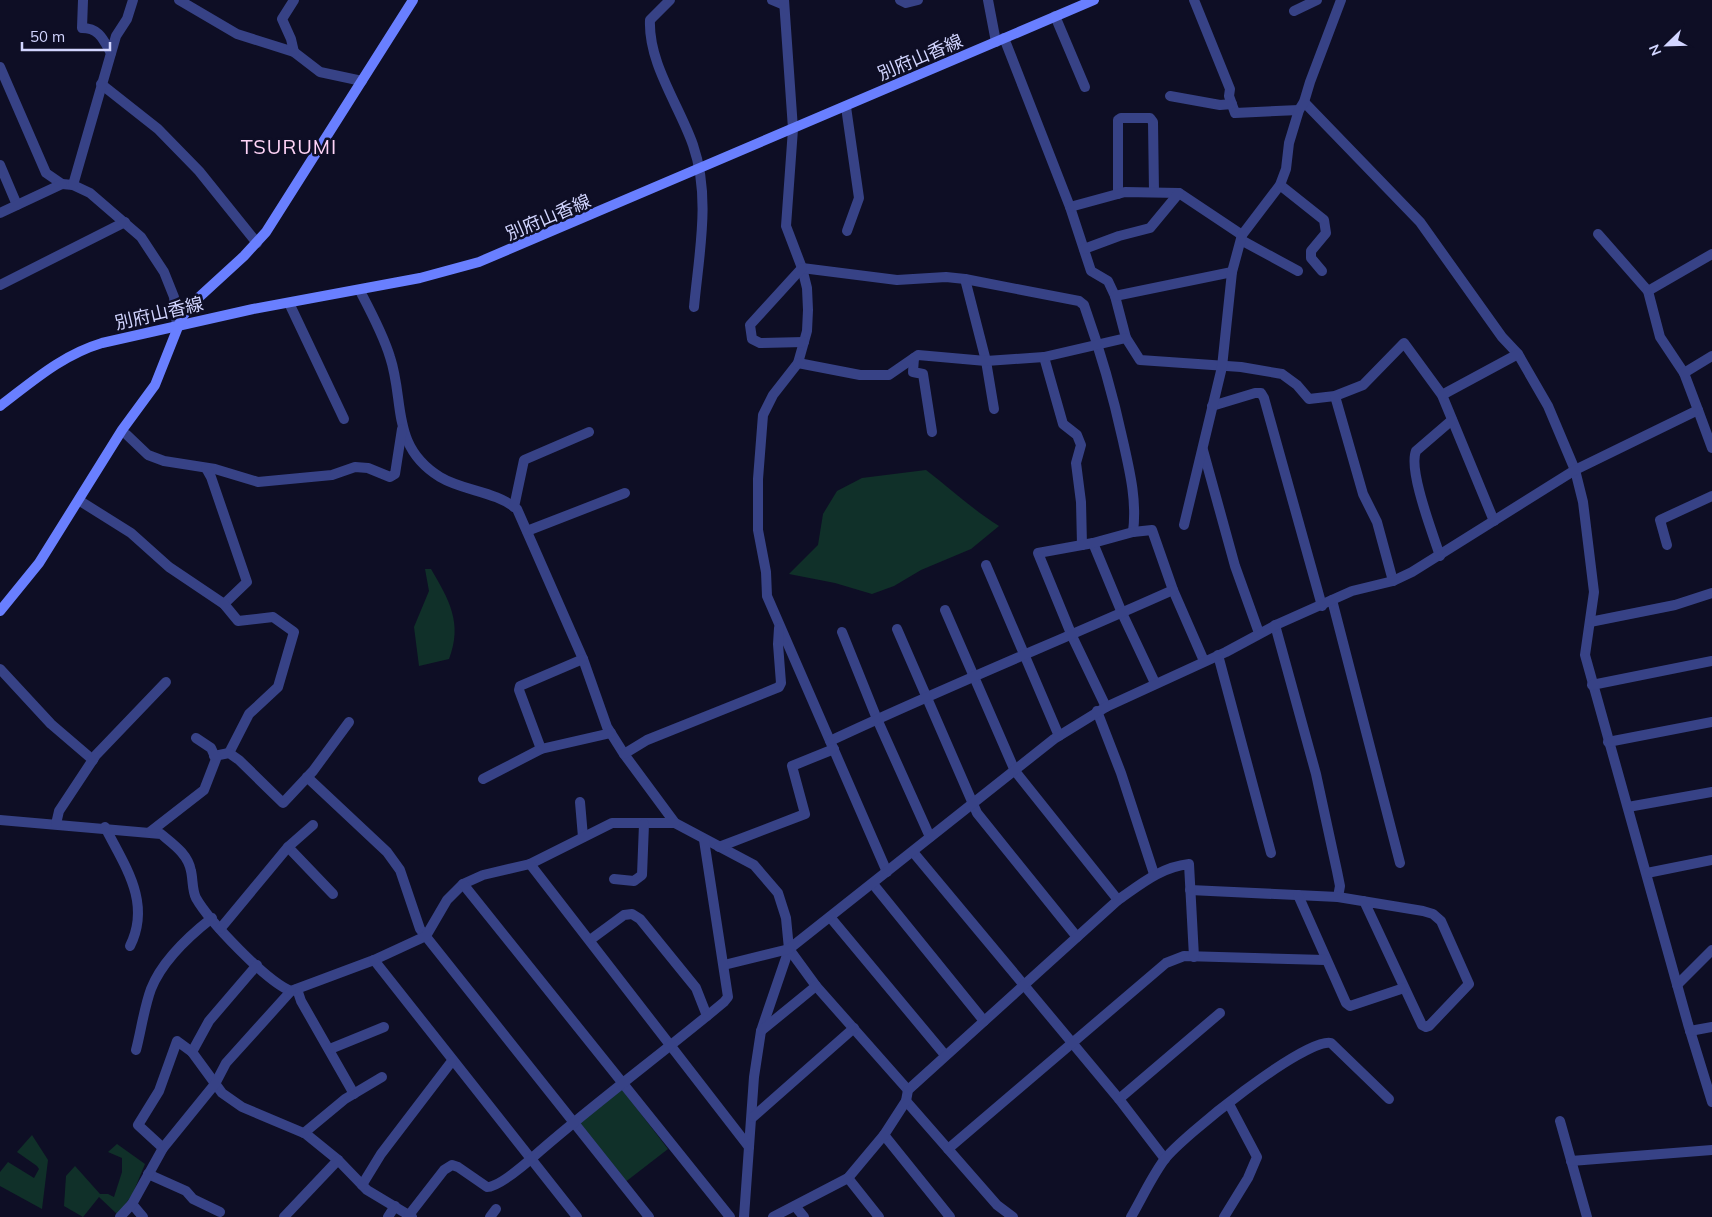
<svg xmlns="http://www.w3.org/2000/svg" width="1712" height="1217" font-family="Mulish,'Noto Sans JP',sans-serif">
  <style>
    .green { fill: #103029 }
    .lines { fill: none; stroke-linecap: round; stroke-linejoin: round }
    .street { stroke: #374286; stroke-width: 10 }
    .secondary { stroke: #697fff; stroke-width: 10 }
    .labels { text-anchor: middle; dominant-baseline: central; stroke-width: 5; stroke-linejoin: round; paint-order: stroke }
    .street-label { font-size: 18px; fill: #d2d5ff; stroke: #0e0e25 }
    .quarter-label { font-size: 20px; letter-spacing: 1px; fill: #ffd4f7; stroke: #0e0e25 }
  </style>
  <rect width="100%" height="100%" fill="#0e0e25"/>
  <g class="green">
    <path d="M926 470C951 489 973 510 999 526L971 549 921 570 894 586 872 594 835 583 789 574 818 545 823 514 837 491 862 478Z"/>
    <path d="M425 569H431C449 600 463 623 449 659L419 666 414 627 429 591Z"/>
    <polygon points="621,1088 668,1149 624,1183 577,1122"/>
    <polygon points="32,1135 48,1160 42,1209 0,1186 0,1172 8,1162 34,1178 39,1169 37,1166 17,1152"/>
    <polygon points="117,1144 145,1164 133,1193 118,1215 99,1197 83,1217 64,1206 66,1176 75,1166 100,1194 108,1194 114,1197 122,1172 122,1158 108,1152"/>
  </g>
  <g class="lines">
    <g class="street">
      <path d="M83 0 82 28C99 28 103 39 111 53"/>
      <polyline points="179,0 237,34 294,52 320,72 362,81"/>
      <polyline points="294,0 282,19 291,39 294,52"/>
      <path d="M670 0 650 20C648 63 679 105 693 145 711 197 699 253 694 307"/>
      <polyline points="772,0 784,5"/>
      <polyline points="784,0 793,129 786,226 802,268 807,288 808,310 807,331 798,363 773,395 763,415 758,479 758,530 766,572 767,596 887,872"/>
      <polyline points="900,0 906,3 918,0"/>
      <polyline points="988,0 996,42"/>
      <polyline points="1194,0 1230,89 1229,96 1235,113 1299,110"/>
      <polyline points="1294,11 1317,0"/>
      <polyline points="1055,16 1085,87"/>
      <polyline points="1004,38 1070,207 1091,271 1108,281 1115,296 1126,338 1140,360 1241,367 1282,374 1297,385 1309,399 1335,396 1363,385 1404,343 1442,395 1494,521"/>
      <polyline points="0,67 46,173 62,184 73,185 90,193 141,237 164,272 174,297 177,326"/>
      <polyline points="101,84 158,129 199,171 257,243"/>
      <polyline points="1170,96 1220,105 1232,104"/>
      <polyline points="1304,102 1420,222 1502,337 1518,354 1548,406 1575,470 1583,502 1594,592 1585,655 1688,1024 1712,1102"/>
      <polyline points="846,107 859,198 847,231"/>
      <polyline points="0,165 17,205"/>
      <polyline points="73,185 116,36 127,19 133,0"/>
      <polyline points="1280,185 1324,220 1326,233 1311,251 1311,258 1322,271"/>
      <polyline points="1118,194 1118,120 1121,118 1150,118 1153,122 1154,192"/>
      <polyline points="1070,207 1125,192 1179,193 1242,235"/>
      <polyline points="0,213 62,184"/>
      <polyline points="1598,234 1648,291 1660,337 1684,373"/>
      <polyline points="1241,240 1298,271"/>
      <polyline points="1084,249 1119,236 1150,228 1179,193"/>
      <path d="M802 268 897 280 946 277 965 279 1079 301 1084 305C1100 350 1113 395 1123 441 1130 472 1137 501 1133 532"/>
      <polyline points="802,268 750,325 752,339 760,343 804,342"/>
      <polyline points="965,279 986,361 994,409"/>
      <polyline points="0,285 125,222"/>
      <path d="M360 291C371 312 383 334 390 357 405 402 390 446 440 477 463 491 495 491 517 509L583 659 607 727 624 754 675 823 754 865 778 893 786 918 789 949 761 1031 754 1077 744 1217"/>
      <polyline points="1648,291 1712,254"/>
      <polyline points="1115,296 1232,272"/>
      <polyline points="289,303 344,419"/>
      <polyline points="1044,357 1063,424 1077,435 1081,445 1076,463 1081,502 1082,545"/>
      <polyline points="914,358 913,372 923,374 932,432"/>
      <polyline points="798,363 860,375 889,375 918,355 986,361 1044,357 1126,338"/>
      <polyline points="1442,395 1518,354"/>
      <polyline points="1335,396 1363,494 1377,522 1393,581"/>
      <polyline points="1212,406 1255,393 1261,393 1264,398 1322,606"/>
      <polyline points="1698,410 1712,448"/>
      <polyline points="127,435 148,455 164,461 215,469 258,482 332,475 355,467 368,468 390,477 395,474 402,429"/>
      <polyline points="1203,450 1235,566 1259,633"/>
      <polyline points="206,468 211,477 247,582 224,604"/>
      <polyline points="80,501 131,533 169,567 224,604 238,621 273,617 294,632 278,687 249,714 229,753"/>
      <polyline points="514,507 524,460 589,432"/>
      <polyline points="1184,525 1222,367 1232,272 1242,235 1280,185 1286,169 1289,143 1299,110 1304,102 1310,82 1341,0"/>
      <polyline points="527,531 625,493"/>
      <polyline points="1093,543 1122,613 1155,683"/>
      <polyline points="1667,545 1660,520 1712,496"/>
      <path d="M1440 556C1433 534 1408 470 1416 451L1452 420"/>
      <polyline points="986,565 1059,736"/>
      <polyline points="1332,600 1400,863"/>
      <polyline points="945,610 1015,771 1118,900"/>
      <polyline points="1590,622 1675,605 1712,593"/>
      <polyline points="1275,625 1316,774 1337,871 1340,886 1338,897"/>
      <polyline points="897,629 977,813 1077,937"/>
      <polyline points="842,632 877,719 930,837"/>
      <polyline points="1218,655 1271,853"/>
      <polyline points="0,669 51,724 93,760"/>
      <polyline points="1592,685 1712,661"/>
      <polyline points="1106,707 1072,636 1038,553 1093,543 1133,532 1152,530 1173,590 1204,661"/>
      <polyline points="1097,711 1121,773 1154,874"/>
      <path d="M830 741C943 688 1059 641 1173 590"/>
      <polyline points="1608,742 1712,722"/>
      <polyline points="541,749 519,690 520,686 583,659"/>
      <polyline points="624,754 647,740 779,687 781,683 778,644 779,628"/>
      <polyline points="214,756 229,753 239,760 283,803 313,771 349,722"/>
      <polyline points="307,777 387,852 400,870 420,929 649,1217"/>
      <polyline points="483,779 541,749 611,733"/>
      <polyline points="580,802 583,837"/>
      <polyline points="1628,807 1712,792"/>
      <path d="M0 820 161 834C173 844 188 854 191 871 193 879 192 890 196 898 209 921 267 982 291 991L374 960 426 936 447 900 463 884 483 875 530 864 612 823H675"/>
      <polyline points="56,824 59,811 96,755 166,682"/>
      <path d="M105 827C124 865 152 902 130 946"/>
      <polyline points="150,832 204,790 216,759 211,748 196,738"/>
      <polyline points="288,847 333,894"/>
      <polyline points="719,847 805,814 792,766 834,749"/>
      <polyline points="913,852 1119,1099 1165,1159"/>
      <polyline points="530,864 749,1147"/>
      <polyline points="1647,873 1712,860"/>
      <polyline points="614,879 634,881 642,875 644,824"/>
      <polyline points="463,884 730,1217"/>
      <polyline points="873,884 984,1021"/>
      <polyline points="1190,890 1338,897 1423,911 1433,914 1441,921 1469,984 1429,1026 1426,1027 1422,1025 1364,901"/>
      <polyline points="1298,895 1346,1003 1350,1006 1404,988"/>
      <polyline points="830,917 945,1055"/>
      <polyline points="220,929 288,847 313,825"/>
      <polyline points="590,940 624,915 632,914 640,919 696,988 707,1016"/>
      <polyline points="789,949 816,986 908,1090"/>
      <polyline points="374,960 577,1217"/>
      <polyline points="724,965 789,949 1054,739 1106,707 1226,652 1278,624 1352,591 1393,581 1412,572 1575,470 1698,410 1684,373 1712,356"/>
      <polyline points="1677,985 1712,950"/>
      <polyline points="297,989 301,1001 354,1094"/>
      <polyline points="761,1031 816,986"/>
      <polyline points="1690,1031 1712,1027"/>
      <polyline points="330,1049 384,1027"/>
      <path d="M136 1050C141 1031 144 1008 151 989 162 961 189 936 212 918"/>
      <polyline points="192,1052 209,1021 257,965"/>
      <polyline points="1119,1099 1220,1013"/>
      <polyline points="906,1101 997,1205 1013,1217"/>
      <polyline points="753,1117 854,1028"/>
      <polyline points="1560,1121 1587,1217"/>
      <polyline points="304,1133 345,1099 382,1077"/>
      <polyline points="884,1135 950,1217"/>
      <polyline points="163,1148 138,1125 159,1091 177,1041 192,1052 222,1093 242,1107 306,1134 338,1160 367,1190 412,1217"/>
      <polyline points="948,1149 1166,963 1184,956 1325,960"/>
      <polyline points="1571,1161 1712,1150"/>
      <polyline points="148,1174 186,1191 193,1199 220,1212"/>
      <polyline points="848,1178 879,1217"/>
      <polyline points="362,1185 381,1154 452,1061"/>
      <polyline points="132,1204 143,1217"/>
      <polyline points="795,1206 804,1217"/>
      <path d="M409 1215 444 1170 452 1165 458 1167 487 1187C500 1187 530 1160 540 1151 600 1099 664 1052 724 1002L728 997 704 840"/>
      <polyline points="120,1217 132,1204 163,1148 215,1084 226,1063 291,991"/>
      <polyline points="284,1217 338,1160"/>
      <polyline points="388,1217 395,1206"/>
      <polyline points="490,1217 496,1209"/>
      <path d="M773 1217 848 1178 884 1135 906 1101 908 1090 1118 900C1141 884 1161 867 1189 864L1194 957"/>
      <path d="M1131 1217C1142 1198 1151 1178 1164 1160 1181 1137 1306 1037 1331 1043L1389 1099"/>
      <polyline points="1224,1217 1248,1178 1257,1157 1229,1104"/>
    </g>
    <g class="secondary">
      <path d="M0 406C33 381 62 355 102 343L253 309 420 278 479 262 1094 0"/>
      <polyline points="0,611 39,563 122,430 155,385 182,317 196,300 244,256 266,232 413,0"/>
    </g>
  </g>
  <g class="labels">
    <g class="street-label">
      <text transform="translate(920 57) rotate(-23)">別府山香線</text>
      <text transform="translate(548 217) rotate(-23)">別府山香線</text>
      <text transform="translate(159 313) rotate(-13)">別府山香線</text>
    </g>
    <g class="quarter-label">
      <text x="289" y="146">TSURUMI</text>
    </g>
  </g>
  <g transform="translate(1667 45) rotate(247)" stroke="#0e0e25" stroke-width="4" paint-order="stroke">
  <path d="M0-4L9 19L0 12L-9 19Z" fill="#d2d5ff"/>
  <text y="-8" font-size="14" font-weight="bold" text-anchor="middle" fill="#d2d5ff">N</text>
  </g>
  <path d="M22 42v8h88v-8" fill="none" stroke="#d2d5ff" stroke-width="2.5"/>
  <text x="30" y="42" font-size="15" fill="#d2d5ff" stroke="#0e0e25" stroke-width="4" paint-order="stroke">50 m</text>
</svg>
